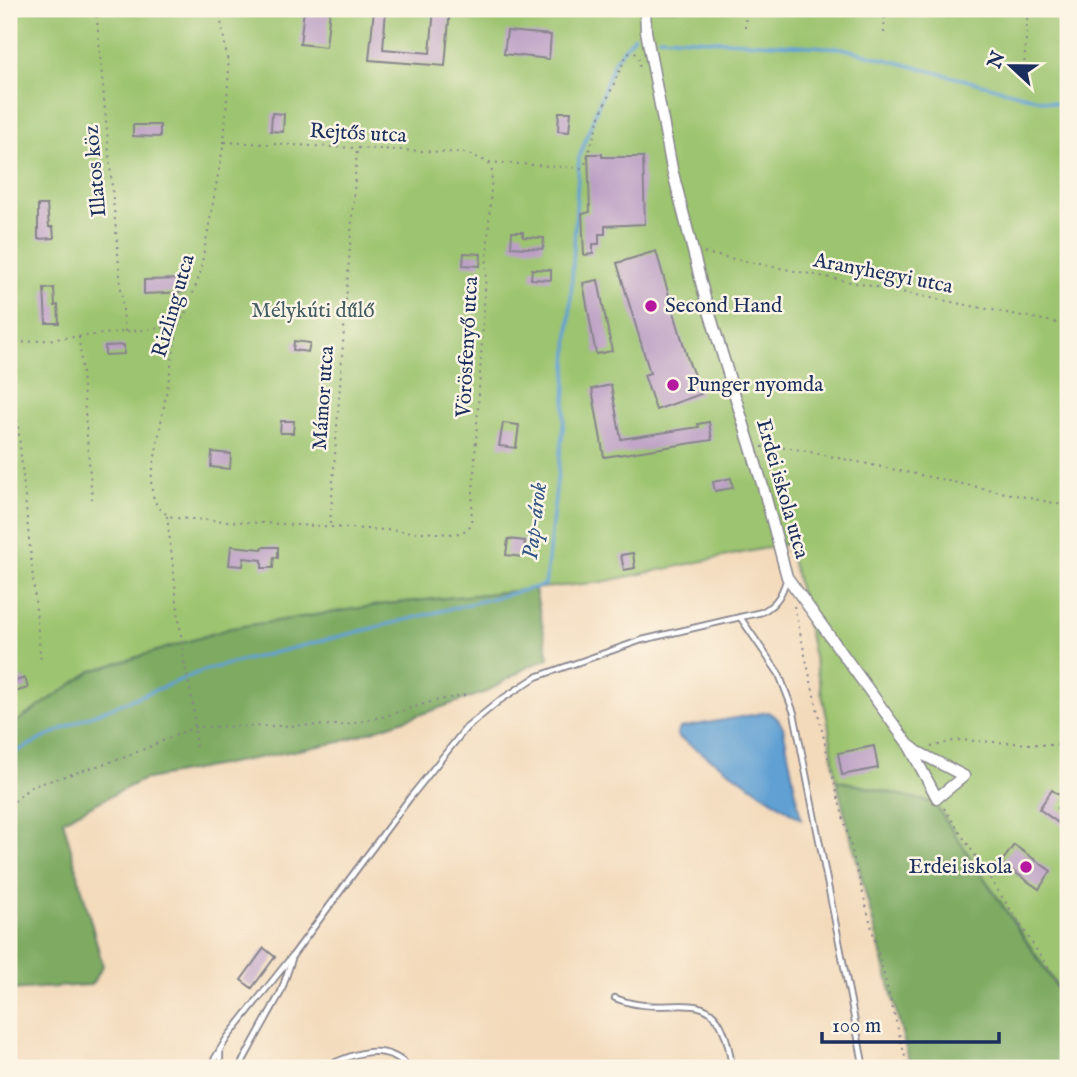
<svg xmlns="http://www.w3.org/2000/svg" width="1077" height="1077" font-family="'IM FELL English',serif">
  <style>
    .green { fill: #9dc46f; stroke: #5c7a66; stroke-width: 2 }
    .forest { fill: #7eaa62; stroke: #4c6c60; stroke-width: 2 }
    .water { fill: #60a0d3; stroke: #3e6898; stroke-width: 2 }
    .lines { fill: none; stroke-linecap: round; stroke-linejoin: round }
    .stream { stroke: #60a0d3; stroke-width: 3.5 }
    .building { fill: #bb9fc5 }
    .service-casing { stroke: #87848c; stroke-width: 8 }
    .minor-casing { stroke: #87848c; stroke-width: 13 }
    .path { stroke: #87848c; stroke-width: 2; stroke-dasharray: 2 5; stroke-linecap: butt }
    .service { stroke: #fff; stroke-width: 4.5 }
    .minor { stroke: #fff; stroke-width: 10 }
    .poi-dot { fill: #b5179e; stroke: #fcf5e5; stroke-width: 2.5 }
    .labels { text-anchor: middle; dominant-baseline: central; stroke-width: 5; stroke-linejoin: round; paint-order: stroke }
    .street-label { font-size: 21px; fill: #1b2f5e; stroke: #fcf5e5 }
    .poi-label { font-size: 21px; fill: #1b2f5e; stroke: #fcf5e5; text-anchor: start }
    .park-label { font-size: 21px; fill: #425c63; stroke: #fcf5e5 }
    .water-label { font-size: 23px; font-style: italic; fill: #335787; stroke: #fcf5e5 }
  </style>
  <rect width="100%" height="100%" fill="#fcf5e5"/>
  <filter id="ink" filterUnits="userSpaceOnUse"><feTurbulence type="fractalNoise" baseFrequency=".0143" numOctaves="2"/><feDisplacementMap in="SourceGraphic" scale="14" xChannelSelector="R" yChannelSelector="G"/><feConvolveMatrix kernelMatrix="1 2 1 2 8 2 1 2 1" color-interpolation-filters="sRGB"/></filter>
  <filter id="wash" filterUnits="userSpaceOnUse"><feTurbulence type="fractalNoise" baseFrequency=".00686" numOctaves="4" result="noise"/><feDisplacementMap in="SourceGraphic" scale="28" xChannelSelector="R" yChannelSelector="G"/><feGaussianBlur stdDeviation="1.57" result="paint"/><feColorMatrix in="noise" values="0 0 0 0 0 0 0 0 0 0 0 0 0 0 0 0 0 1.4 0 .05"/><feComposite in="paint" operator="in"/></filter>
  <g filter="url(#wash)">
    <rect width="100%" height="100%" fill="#f3dabb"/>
    <polygon class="green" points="9,9 1068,9 1068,976 1059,989 934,803 836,780 828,722 796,574 785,544 602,582 386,604 92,671 9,727"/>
    <g class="forest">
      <polygon points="535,589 549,658 528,667 486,692 340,742 142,780 63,820 103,966 91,985 9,990 9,727 92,671 231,628 386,604"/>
      <polygon points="836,780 934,803 1058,989 1068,976 1068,1068 911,1068"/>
    </g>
    <polygon class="water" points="768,712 777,718 783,727 801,819 677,736 680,728"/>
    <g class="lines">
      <g class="stream">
        <polyline points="659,37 842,48 1057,104 1068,109"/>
        <polyline points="9,755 83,719 205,670 545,585 564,419 579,158 614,61 634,36"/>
      </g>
    </g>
    <g id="blocks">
      <g class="building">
        <polygon points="304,9 330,9 326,47 300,44"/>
        <polygon points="374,9 386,9 383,49 430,53 434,9 450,9 445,66 369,60"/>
        <polygon points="507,31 551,35 549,59 504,54"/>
        <polygon points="559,112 571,112 569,132 558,131"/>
        <polygon points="272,113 284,114 283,132 271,131"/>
        <polygon points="133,125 160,125 160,137 133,136"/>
        <polygon points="588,154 602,154 602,157 643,157 645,224 605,226 605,234 599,234 599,244 593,244 593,254 584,255 582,214 590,212"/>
        <polygon points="38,205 47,205 49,227 53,227 54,238 38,239"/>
        <polygon points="512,232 523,232 523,237 544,238 543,249 511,247"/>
        <polygon points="656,251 688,360 701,394 656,410 644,375 650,373 617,263"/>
        <polygon points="464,253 481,254 480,266 463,265"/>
        <polygon points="532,269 551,270 551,280 531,279"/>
        <polygon points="186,279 186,292 144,294 144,280"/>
        <polygon points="598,280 612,351 596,354 583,283"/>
        <polygon points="54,288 55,306 58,305 59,323 46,323 44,289"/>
        <polygon points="294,341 310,343 308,352 293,350"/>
        <polygon points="124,345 124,354 105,355 105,346"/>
        <polygon points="611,385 621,439 699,427 698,424 709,422 712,440 604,457 592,389"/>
        <polygon points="281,421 294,421 293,433 280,433"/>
        <polygon points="503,423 519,425 516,448 499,446"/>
        <polygon points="212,452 231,454 230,469 211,467"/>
        <polygon points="731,478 733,488 715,491 713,482"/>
        <polygon points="508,539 525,541 523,557 506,555"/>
        <polygon points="231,546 262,549 263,547 278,547 278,558 274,557 273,568 262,568 262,560 244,558 243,566 229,565"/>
        <polygon points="633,553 635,568 624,570 621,555"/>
        <polygon points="25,678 28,688 11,693 9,683"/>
        <polygon points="874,746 878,768 842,775 838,753"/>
        <polygon points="1052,790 1064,798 1057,808 1068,815 1068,830 1039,809"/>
        <polygon points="1014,845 1051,871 1039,889 1001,863"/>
        <polygon points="264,948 275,957 252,988 241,980"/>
      </g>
    </g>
  </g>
  <g filter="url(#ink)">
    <use href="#blocks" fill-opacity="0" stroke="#87848c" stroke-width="2"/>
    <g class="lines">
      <g class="service-casing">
        <g id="service">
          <polyline points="740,617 779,674 794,713 864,1068"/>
          <path d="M615 998C676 1023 720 970 732 1068"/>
          <path d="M209 1068 227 1038 293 955 409 799 466 728 499 701 536 677 642 640 762 612C777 604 782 594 787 578"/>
          <polyline points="220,1068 220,1050"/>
          <polyline points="239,1068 281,992 292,959"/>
          <path d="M323 1068C352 1054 383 1040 410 1068"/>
        </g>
      </g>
      <g class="minor-casing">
        <polyline id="minor" points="645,9 646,31 672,169 705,298 763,487 787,577 908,744 937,798 964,776 918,752 908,744"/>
      </g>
      <g class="path">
        <polyline points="96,9 125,332"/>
        <path d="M219 9 229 69 224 142 200 274 187 310 178 326 151 480C152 500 156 511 175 518L455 534 463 532 471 525 492 171 488 162"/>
        <polyline points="745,28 746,9"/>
        <polyline points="884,33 885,9"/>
        <polyline points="1023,83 1028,9"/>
        <polyline points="225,142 466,153 488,162 581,168 585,164 601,113 627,54 633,52 638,55 640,69 642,71"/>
        <polyline points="704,253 1068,325"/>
        <polyline points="79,337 92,499"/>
        <polyline points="10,343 41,662"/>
        <polyline points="9,344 178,326"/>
        <polyline points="762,447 791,448 1068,506"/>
        <polyline points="167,516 184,661 193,704 196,751"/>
        <polyline points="330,524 357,149"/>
        <polyline points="794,606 830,766 908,1068"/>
        <polyline points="931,747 957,740 1068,746"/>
        <polyline points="9,806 30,787 123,758 195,727 345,725 382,717 434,701 465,695"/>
        <polyline points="944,808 1068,998"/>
      </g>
      <use href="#service" class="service"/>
      <use href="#minor" class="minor"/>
    </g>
  </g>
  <g class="poi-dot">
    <circle cx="651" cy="306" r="7"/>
    <circle cx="673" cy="385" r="7"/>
    <circle cx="1026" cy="867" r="7"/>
  </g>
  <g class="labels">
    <g class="street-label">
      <text transform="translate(358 134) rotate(3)">Rejtős utca</text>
      <text transform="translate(96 171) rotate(-95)">Illatos köz</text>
      <text transform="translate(883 274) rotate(11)">Aranyhegyi utca</text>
      <text transform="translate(174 306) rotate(-74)">Rizling utca</text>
      <text transform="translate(468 347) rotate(-87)">Vörösfenyő utca</text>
      <text transform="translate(324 398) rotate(-86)">Mámor utca</text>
      <text transform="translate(782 489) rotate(74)">Erdei iskola utca</text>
    </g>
    <g class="poi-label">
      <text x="665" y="306">Second Hand</text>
      <text x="687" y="385">Punger nyomda</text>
      <text x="1012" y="867" text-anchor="end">Erdei iskola</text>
    </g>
    <g class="park-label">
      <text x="313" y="311">Mélykúti dűlő</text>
    </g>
    <g class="water-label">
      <text transform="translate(535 521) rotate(-83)">Pap-árok</text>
    </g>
  </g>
  <rect width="1077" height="1077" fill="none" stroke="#fcf5e5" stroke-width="35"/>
  <g transform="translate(1011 66) rotate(292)" stroke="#fcf5e5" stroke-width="5" paint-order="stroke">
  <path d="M0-5L12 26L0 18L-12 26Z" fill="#1b2f5e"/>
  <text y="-10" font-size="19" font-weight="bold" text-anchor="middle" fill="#1b2f5e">N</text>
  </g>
  <path d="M822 1032v10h177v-10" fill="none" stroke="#1b2f5e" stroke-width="3.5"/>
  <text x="832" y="1032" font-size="21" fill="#1b2f5e" stroke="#fcf5e5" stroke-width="5" paint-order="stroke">100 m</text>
</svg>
